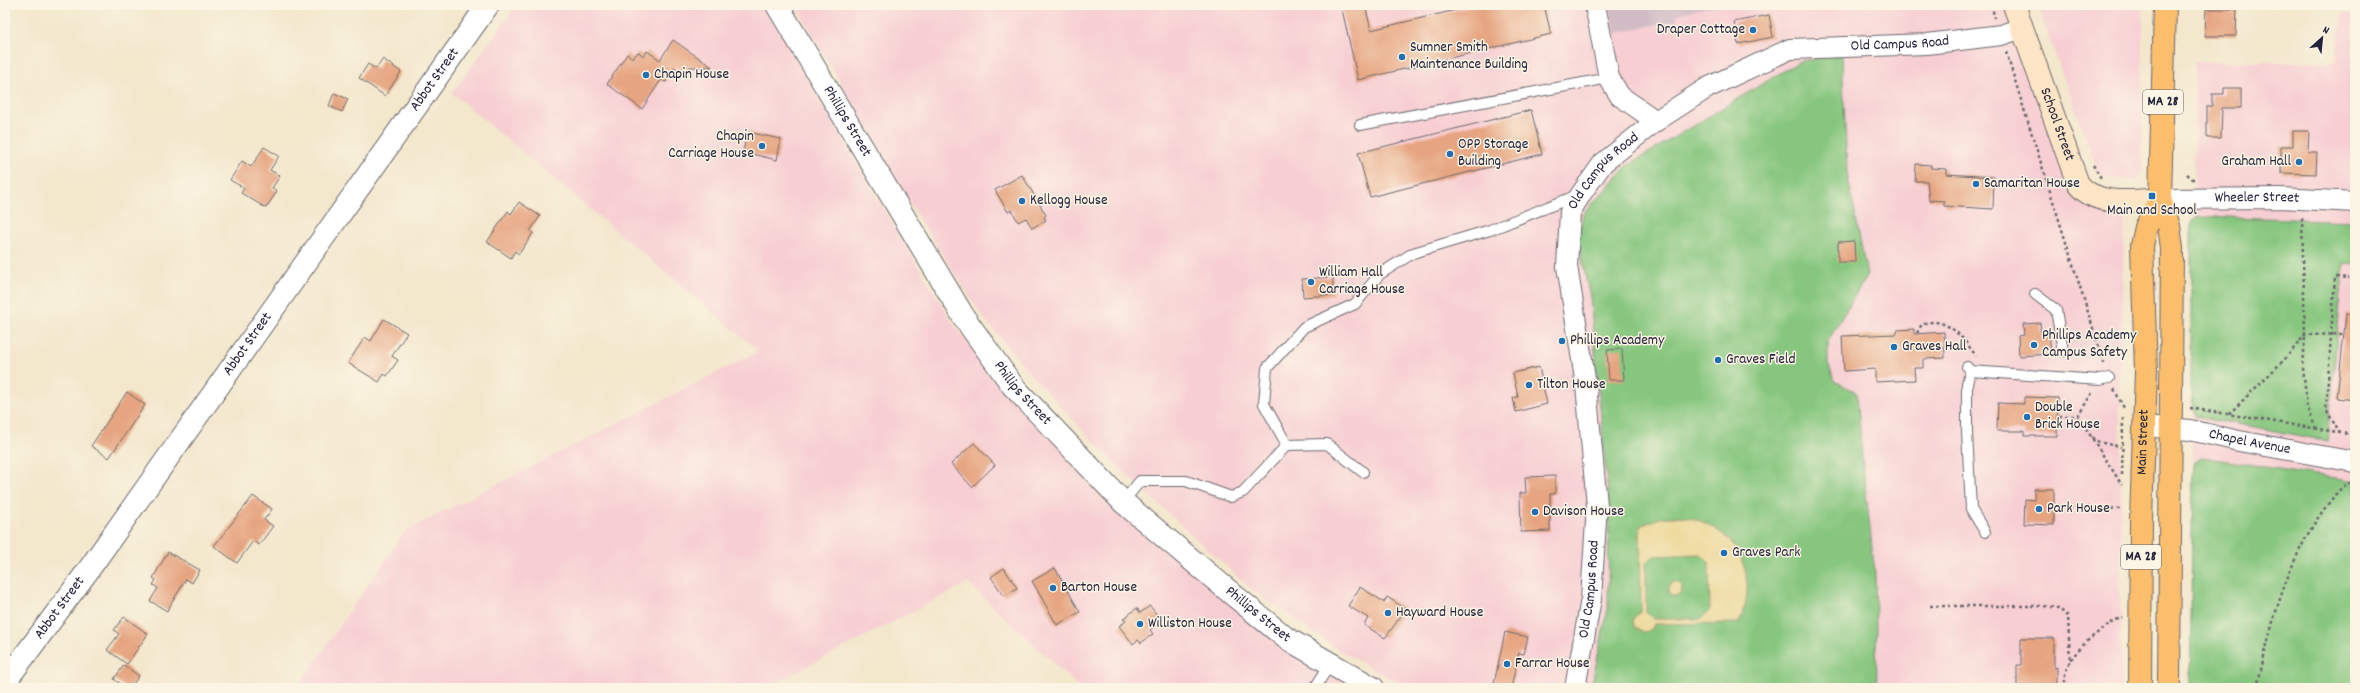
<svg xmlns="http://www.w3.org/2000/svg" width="2360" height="693" font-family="Dekko,sans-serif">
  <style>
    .built { fill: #f7cfd3 }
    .industrial { fill: #d2bdc7 }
    .green { fill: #86c67e; stroke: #54745c }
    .sand { fill: #eeda9e; stroke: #887e6c; fill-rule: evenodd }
    .building { fill: #e6a480 }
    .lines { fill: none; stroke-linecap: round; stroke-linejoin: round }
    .service-casing { stroke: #6b676e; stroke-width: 12 }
    .minor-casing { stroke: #6b676e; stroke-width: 22 }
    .tertiary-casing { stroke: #6b676e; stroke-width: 24 }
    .secondary-casing { stroke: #6b676e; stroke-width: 24 }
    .primary-casing { stroke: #6b676e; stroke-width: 24 }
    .path { stroke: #6b676e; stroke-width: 2.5; stroke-dasharray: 3 3; stroke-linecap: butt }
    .service { stroke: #fff; stroke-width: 10 }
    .minor { stroke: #fff; stroke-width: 20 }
    .tertiary { stroke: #fff; stroke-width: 22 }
    .secondary { stroke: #fde5c5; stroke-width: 22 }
    .primary { stroke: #fabe6d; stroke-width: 22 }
    .poi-dot { fill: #1f6fb2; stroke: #fcf5e5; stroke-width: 1.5 }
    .labels { text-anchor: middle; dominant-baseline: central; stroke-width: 3; stroke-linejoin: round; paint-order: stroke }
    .shield { fill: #fcf5e5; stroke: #63616e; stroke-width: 1 }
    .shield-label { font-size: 14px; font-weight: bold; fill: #22223b }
    .poi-label { font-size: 15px; fill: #22223b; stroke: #fcf5e5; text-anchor: start }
    .street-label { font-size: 15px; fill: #22223b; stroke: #fcf5e5 }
  </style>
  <rect width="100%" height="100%" fill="#fcf5e5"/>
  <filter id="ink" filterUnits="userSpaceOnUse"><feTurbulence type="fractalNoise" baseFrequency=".025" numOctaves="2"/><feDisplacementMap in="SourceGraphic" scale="8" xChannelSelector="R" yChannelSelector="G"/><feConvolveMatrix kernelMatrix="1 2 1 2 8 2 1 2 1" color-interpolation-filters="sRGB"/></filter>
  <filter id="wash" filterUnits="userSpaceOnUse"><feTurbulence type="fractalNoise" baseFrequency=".012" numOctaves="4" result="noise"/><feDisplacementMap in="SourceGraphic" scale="16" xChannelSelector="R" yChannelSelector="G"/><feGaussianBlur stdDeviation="0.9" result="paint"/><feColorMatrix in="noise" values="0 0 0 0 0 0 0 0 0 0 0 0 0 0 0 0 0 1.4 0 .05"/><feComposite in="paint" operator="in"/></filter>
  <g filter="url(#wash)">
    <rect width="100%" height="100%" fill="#f3e7cc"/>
    <g class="built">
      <polygon points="517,5 764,5 911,255 951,320 985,365 1016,400 1357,688 1080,688 968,583 766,688 297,688 405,531 759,351 452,93"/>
      <polygon points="795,5 2005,5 2073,195 2087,206 2125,213 2120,372 2121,688 1412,688 1387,676 1340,651 1250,588 1127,475 1068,415 1024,366 982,316 921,222"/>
      <polygon points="2037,5 2143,5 2142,171 2138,180 2110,178 2102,174 2097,168"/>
      <polygon points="2342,13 2355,15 2355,688 2190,688 2195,62 2336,62"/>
    </g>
    <polygon class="industrial" points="1609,5 1716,5 1677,14 1678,20 1615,33"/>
    <g class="green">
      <polygon points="1842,55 1847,173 1867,275 1828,341 1828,364 1835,381 1857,393 1862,457 1875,574 1877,688 1591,688 1608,608 1609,505 1590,297 1578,241 1583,214 1627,166 1800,61"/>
      <polygon points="2197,216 2355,221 2355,264 2344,263 2327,441 2195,416 2191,388 2191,224"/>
      <polygon points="2202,457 2355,481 2355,688 2190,688 2193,463"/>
    </g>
    <g class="sand">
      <path d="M1680 516C1734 523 1762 573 1739 623L1654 624 1651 630 1644 632 1634 627 1633 619 1641 611 1640 526 1660 518ZM1701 554 1709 562 1710 610 1701 619H1654L1646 611V563L1654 556Z"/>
      <circle cx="1675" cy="589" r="7"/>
    </g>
    <g id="blocks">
      <g class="building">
        <polygon points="1341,5 1365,5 1371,30 1477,5 1544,5 1551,34 1358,80"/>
        <polygon points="2206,9 2237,9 2236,36 2205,36"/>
        <polygon points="1769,15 1773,37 1738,44 1734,22"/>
        <polygon points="673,40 712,67 690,67 686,74 674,67 666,82 661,80 642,109 607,84 627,54 633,58 638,52 644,56 647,51 660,60"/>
        <polygon points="383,59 401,72 385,96 359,78 368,64 376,69"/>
        <polygon points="2224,88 2241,88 2241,108 2222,108 2221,138 2207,138 2207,106 2212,106 2212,94 2224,94"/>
        <polygon points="334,93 348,99 342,112 329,106"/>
        <polygon points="1531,110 1542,154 1370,197 1358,153"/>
        <polygon points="2293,131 2309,131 2308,152 2317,152 2316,174 2281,173 2281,146 2293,146"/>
        <polygon points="747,132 781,139 777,160 743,152"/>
        <polygon points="264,147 279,156 270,170 280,176 272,188 277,191 266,208 241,193 244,188 230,180 242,161 251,167"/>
        <polygon points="1916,164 1931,165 1931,168 1946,169 1946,174 1994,177 1993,209 1944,206 1944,201 1929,200 1927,181 1915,181"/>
        <polygon points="1022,175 1046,215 1044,217 1046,220 1032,228 1026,218 1018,222 1012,210 1008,212 995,190"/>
        <polygon points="519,202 540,216 530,231 533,233 519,254 515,251 511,258 487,242 508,211 511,214"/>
        <polygon points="1854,241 1855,262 1838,262 1838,242"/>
        <polygon points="1333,277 1333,295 1303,297 1302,279"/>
        <polygon points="2346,314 2355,314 2355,400 2337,398"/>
        <polygon points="384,319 407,333 392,356 398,360 387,376 384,374 379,382 348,363 365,337 371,341"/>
        <polygon points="2040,323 2041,332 2049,331 2051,354 2019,356 2018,336 2024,335 2023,324"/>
        <polygon points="1914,329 1914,334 1944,332 1945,358 1923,359 1923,368 1914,368 1915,380 1875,382 1875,369 1844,371 1842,336 1897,334 1897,330"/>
        <polygon points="1622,349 1624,380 1609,380 1607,350"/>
        <polygon points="1539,367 1547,404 1516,412 1513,398 1518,397 1513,373"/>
        <polygon points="127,392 145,405 109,458 91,446"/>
        <polygon points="2024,397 2058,398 2057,436 2024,436 2024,431 1997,431 1998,403 2024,404"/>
        <polygon points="974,443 995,465 972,487 951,464"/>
        <polygon points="1555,476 1555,494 1550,494 1550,531 1521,532 1520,493 1526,493 1525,477"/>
        <polygon points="2034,489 2054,489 2054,525 2024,524 2025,499 2034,500"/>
        <polygon points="253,496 272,509 264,520 273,526 259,545 253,541 237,563 214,546"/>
        <polygon points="168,552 200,570 192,583 186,579 167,611 150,601 158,588 153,585 156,580 153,578"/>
        <polygon points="1004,568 1017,588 1004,596 991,577"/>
        <polygon points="1055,568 1080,612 1057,625 1032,581"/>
        <polygon points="1360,587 1384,602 1387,597 1406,609 1385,638 1364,625 1368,618 1348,606"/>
        <polygon points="1150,606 1162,621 1150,630 1153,634 1141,643 1138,640 1133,644 1119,626 1126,621 1123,619 1137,608 1140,613"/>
        <polygon points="124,617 148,634 127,664 107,650 119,634 114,630"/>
        <polygon points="1505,632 1528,637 1524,654 1519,653 1511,688 1493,688"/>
        <polygon points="2021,638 2054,638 2054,668 2057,667 2057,688 2017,688 2017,665 2021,665"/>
        <polygon points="124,665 139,676 130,688 126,688 114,679"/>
      </g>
    </g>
  </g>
  <g filter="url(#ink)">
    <use href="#blocks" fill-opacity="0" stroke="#6b676e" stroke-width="1"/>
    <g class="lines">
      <g class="service-casing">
        <g id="service">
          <polyline points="1360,125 1609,78"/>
          <polyline points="2035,294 2056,310 2063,351"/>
          <polyline points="1967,367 1970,371 1967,384 1967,432 1971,509 1985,532"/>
          <polyline points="1970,371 2100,380 2109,378"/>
          <polyline points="1363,472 1327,444 1287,445 1264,404 1267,368 1304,327 1355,304 1380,274 1413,253 1490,230 1578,195"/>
          <polyline points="1123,502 1140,481 1186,481 1231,497 1243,492 1287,445"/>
          <polyline points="1315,688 1330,664"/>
        </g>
      </g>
      <g class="minor-casing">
        <g id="minor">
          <polyline points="1595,5 1609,78 1620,96 1656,121"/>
          <path id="s1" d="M2160 199 2280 198 2355 202"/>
          <path id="s2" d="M2144 426 2190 430 2239 441 2355 462"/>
          <path id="s3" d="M1575 688 1591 599 1597 505 1586 385 1567 266 1570 212 1581 194 1603 163 1656 121 1707 88 1790 49 1927 44 2001 35 2022 28"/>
        </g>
      </g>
      <g class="tertiary-casing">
        <g id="tertiary">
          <path id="s4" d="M777 5 965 319 1013 386 1123 502 1231 593 1286 638 1373 688"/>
          <path id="s5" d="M5 682 87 572 488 5"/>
        </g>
      </g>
      <g class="secondary-casing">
        <g id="secondary">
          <path id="s6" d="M2014 5 2078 184C2096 207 2134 201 2160 199"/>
        </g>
      </g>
      <g class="primary-casing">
        <g id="primary">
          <polyline points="2165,5 2160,199 2169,226 2172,248 2169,688"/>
          <path id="s7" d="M2140 688 2141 520 2146 372 2142 246 2146 227 2160 199"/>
        </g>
      </g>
      <g class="path">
        <polyline points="1991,5 1995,18"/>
        <polyline points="2006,52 2105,366"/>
        <polyline points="2093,165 2101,178"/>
        <polyline points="2187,174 2194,180"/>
        <polyline points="2302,218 2305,335 2303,368 2307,406 2316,429"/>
        <path d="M1917 333 1922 324C1947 315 1963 338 1976 356"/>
        <polyline points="2114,389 2124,408"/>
        <polyline points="2092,393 2078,416 2122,485"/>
        <polyline points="2190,408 2355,435"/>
        <polyline points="2229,414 2285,359 2305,335 2344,334"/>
        <polyline points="2059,416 2078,416"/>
        <polyline points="2340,434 2326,409 2335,277 2349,278"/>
        <polyline points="2092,437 2099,442 2121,447"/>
        <polyline points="2122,475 2123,418"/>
        <polyline points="2057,506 2122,509"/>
        <polyline points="1930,606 2043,606 2058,608 2068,616 2070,663"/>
        <path d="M2067 688C2054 661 2102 627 2122 617"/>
        <path d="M2257 688C2271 624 2287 557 2328 504 2337 493 2340 486 2355 481"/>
      </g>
      <use href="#service" class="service"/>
      <use href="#minor" class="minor"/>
      <use href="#tertiary" class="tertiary"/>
      <use href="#secondary" class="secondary"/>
      <use href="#primary" class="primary"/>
    </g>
  </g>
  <g class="poi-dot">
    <circle cx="1753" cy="30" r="4"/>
    <circle cx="1402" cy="57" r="4"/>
    <circle cx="646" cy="75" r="4"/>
    <circle cx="762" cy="146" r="4"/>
    <circle cx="1450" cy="154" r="4"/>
    <circle cx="2299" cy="162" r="4"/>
    <circle cx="1976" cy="184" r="4"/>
    <rect x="2148" y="192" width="8" height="8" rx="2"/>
    <circle cx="1022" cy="201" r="4"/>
    <circle cx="1311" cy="282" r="4"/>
    <circle cx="1562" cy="341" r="4"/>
    <circle cx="2034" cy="345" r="4"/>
    <circle cx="1894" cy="347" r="4"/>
    <circle cx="1718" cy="360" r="4"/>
    <circle cx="1529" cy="385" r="4"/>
    <circle cx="2027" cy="417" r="4"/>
    <circle cx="2039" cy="509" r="4"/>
    <circle cx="1535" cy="512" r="4"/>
    <circle cx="1724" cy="553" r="4"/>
    <circle cx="1053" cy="588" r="4"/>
    <circle cx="1388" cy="613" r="4"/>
    <circle cx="1140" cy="624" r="4"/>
    <circle cx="1507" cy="664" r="4"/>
  </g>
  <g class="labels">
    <g class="shield">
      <rect x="2143" y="90" width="40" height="24" rx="3"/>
      <rect x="2121" y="545" width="40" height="24" rx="3"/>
    </g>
    <g class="shield-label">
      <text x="2163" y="102">MA 28</text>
      <text x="2141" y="557">MA 28</text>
    </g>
    <g class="poi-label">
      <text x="1745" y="30" text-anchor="end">Draper Cottage</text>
      <text x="1410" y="48">Sumner Smith<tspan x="1410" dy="17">Maintenance Building</tspan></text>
      <text x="654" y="75">Chapin House</text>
      <text x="754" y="137" text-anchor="end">Chapin<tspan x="754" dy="17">Carriage House</tspan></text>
      <text x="1458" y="145">OPP Storage<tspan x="1458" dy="17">Building</tspan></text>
      <text x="2291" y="162" text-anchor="end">Graham Hall</text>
      <text x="1984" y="184">Samaritan House</text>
      <text x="1030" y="201">Kellogg House</text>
      <text x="2152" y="211" text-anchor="middle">Main and School</text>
      <text x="1319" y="273">William Hall<tspan x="1319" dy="17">Carriage House</tspan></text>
      <text x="2042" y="336">Phillips Academy<tspan x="2042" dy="17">Campus Safety</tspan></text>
      <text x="1570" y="341">Phillips Academy</text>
      <text x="1902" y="347">Graves Hall</text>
      <text x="1726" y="360">Graves Field</text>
      <text x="1537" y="385">Tilton House</text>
      <text x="2035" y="408">Double<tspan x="2035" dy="17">Brick House</tspan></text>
      <text x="2047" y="509">Park House</text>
      <text x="1543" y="512">Davison House</text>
      <text x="1732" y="553">Graves Park</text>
      <text x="1061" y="588">Barton House</text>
      <text x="1396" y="613">Hayward House</text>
      <text x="1148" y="624">Williston House</text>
      <text x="1515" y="664">Farrar House</text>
    </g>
    <g class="street-label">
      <text stroke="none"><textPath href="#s3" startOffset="869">Old Campus Road</textPath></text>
      <text stroke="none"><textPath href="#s5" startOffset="740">Abbot Street</textPath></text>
      <text stroke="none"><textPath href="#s4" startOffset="136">Phillips Street</textPath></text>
      <text stroke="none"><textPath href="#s6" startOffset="127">School Street</textPath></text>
      <text stroke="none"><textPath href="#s3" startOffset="533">Old Campus Road</textPath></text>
      <text stroke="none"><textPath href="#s1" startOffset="97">Wheeler Street</textPath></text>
      <text stroke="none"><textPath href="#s5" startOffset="416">Abbot Street</textPath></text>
      <text stroke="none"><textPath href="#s4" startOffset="460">Phillips Street</textPath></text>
      <text stroke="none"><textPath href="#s7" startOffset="246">Main Street</textPath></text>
      <text stroke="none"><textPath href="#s2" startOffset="107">Chapel Avenue</textPath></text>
      <text stroke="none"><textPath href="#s3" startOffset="100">Old Campus Road</textPath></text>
      <text stroke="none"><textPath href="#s5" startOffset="92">Abbot Street</textPath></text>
      <text stroke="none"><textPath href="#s4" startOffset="784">Phillips Street</textPath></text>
    </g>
  </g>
  <rect width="2360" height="693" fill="none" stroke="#fcf5e5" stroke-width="20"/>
  <g transform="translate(2322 38) rotate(27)" stroke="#fcf5e5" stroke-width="3" paint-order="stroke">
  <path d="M0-3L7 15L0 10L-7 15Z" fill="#22223b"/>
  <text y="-6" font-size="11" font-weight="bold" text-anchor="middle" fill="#22223b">N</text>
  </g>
</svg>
